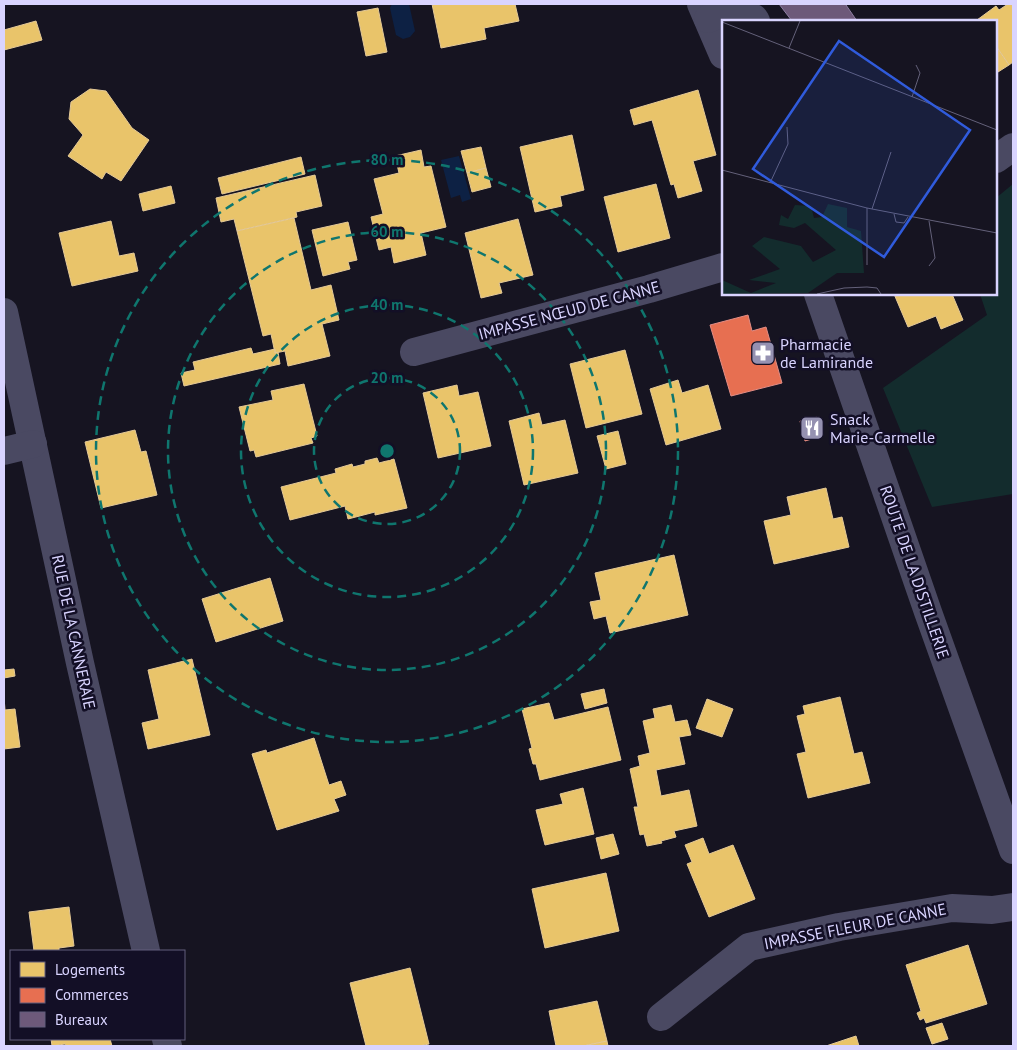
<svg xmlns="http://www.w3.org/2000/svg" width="1017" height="1050" font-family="'PT Sans',sans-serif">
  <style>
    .green { fill: #132c2d }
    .water { fill: #0d2144 }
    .homes { fill: #e9c46a; stroke: #e4c997 }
    .shops { fill: #e76f51; stroke: #e38d85 }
    .offices { fill: #6d597a; stroke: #8d7ea2 }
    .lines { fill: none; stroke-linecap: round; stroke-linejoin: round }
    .minor { stroke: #4a4962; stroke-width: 28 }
    .ring { fill: none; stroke: #0f766e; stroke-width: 2.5; stroke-dasharray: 9 6 }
    .labels { text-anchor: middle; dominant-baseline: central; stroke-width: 5; stroke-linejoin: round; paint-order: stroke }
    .street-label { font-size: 16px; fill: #d9d4ff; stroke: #130f26 }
    .poi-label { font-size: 16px; fill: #d9d4ff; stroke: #130f26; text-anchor: start }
    .inset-road { fill: none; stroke: #64617a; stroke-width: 1 }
    .view { fill: #305bdc; fill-opacity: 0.15; stroke: #305bdc; stroke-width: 2.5 }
    .inset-edge { fill: none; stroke: #d9d4ff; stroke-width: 2.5 }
    .centre { fill: #0f766e; stroke: #130f26; stroke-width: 2.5 }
    .ring-label { font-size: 15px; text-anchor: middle; font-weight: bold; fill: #0f766e; stroke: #130f26; stroke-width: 5; stroke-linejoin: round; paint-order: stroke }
  </style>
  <rect width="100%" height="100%" fill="#161421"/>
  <polygon class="green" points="1013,184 1013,494 932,507 883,388 987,315 980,294 996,294 996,198"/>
  <g class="water">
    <polygon points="392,4 409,4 415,31 410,37 403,39 396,35 390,8"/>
    <polygon points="459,156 471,199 462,202 460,195 451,198 441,160"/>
  </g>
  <g class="homes">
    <polygon points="432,4 515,4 519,21 484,28 486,39 441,48"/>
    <polygon points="1008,4 1011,4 1013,7 1013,62 1009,65 996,46 996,21 978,21 977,20 996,6 999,10"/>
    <polygon points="378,8 387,52 366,56 357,12"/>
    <polygon points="36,21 42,40 4,50 4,30"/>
    <polygon points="996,46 1009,65 998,72 996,70"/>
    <polygon points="90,89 106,91 132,128 149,140 121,181 106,172 102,179 68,156 83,135 69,119 71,102"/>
    <polygon points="698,90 716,155 693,161 702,191 678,198 674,184 671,185 652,120 634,125 630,110"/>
    <polygon points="572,135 584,190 560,196 562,206 535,212 520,147"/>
    <polygon points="481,147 486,168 467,173 461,151"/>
    <polygon points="421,150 424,167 431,166 446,227 421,233 426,255 394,263 391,247 379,250 371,217 383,214 374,179 399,173 395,156"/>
    <polygon points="301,157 305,174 222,194 218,178"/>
    <polygon points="486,168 491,187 472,192 467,173"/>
    <polygon points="315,175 322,206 296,212 297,217 237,231 234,219 221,222 216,198"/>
    <polygon points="656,184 670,238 618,252 604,197"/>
    <polygon points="171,186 175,203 143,211 139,194"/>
    <polygon points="294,218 311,290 331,285 339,320 322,324 330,356 288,366 285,351 275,353 271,334 263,336 237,231"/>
    <polygon points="518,219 533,275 499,283 502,293 481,298 465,233"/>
    <polygon points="111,221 119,256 134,253 138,271 72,286 59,233"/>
    <polygon points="348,222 357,260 348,262 350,269 323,276 312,230"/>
    <polygon points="894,294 952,294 963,320 941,329 936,316 908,327"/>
    <polygon points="251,348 253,354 275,349 275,353 278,352 280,364 184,386 181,373 195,370 193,362"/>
    <polygon points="625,350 642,414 586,428 570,364"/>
    <polygon points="678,380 682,393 708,385 721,429 666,445 650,389"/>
    <polygon points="304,384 317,436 311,438 313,443 256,457 254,450 250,451 239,407 273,400 271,391"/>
    <polygon points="457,385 459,396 478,392 491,446 438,458 423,393"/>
    <polygon points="539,413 542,425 565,420 578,473 524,485 509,421"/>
    <polygon points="135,430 141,452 146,451 157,495 101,508 85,442"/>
    <polygon points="618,431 626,464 606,469 597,436"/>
    <polygon points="377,458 379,463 394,459 407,508 375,515 375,512 348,519 345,506 290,520 281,487 336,473 335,469 352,464 353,467 365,464 365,461"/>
    <polygon points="826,488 833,519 842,517 849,547 774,564 764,521 791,515 787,497"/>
    <polygon points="674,555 688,615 610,633 606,616 594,619 590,602 601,600 595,573"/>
    <polygon points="270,578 283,621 216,642 202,599"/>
    <polygon points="192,659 210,735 148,749 142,723 159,719 148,670"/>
    <polygon points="14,669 15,676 4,678 4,670"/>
    <polygon points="604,689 607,703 585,709 581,694"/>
    <polygon points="4,697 5,710 15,709 20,747 4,749"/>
    <polygon points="840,697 854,754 862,752 870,783 808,798 797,754 806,752 797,716 805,714 803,706"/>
    <polygon points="707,699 733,709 722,737 696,728"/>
    <polygon points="549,703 554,720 608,707 621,760 540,780 536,764 533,764 529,749 532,748 522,709"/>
    <polygon points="671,705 675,722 687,720 691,735 679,737 685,764 656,770 661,796 689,790 697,826 674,831 676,837 661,841 662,843 647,846 644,834 640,835 634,807 638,807 630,769 640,766 638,756 650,753 643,721 655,718 653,709"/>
    <polygon points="314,738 329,785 341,781 346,795 334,799 339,811 277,830 252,754 266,750 267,753"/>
    <polygon points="583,788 594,834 545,845 536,810 563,804 560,794"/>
    <polygon points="613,834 619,854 601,859 596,838"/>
    <polygon points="703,838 709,854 733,845 755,899 709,917 687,864 692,862 685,845"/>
    <polygon points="606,873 619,931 545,948 532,889"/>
    <polygon points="69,907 74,946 59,948 59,951 34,951 29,912"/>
    <polygon points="968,945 987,1004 926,1023 924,1018 920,1020 917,1013 921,1011 906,965"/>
    <polygon points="410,968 429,1044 419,1046 366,1046 350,983"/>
    <polygon points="597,1001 607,1041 583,1046 556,1046 549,1011"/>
    <polygon points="942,1023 948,1039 932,1044 926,1028"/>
    <polygon points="856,1036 859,1046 826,1046"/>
    <polygon points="51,1039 110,1039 112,1046 66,1046 65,1044 52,1046"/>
    <polygon points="607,1041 608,1046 583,1046"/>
  </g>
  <g class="shops">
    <polygon points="748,315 752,331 766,327 782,383 731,396 710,325"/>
    <polygon points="817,417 822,436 805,441 800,421"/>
  </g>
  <polygon class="offices" points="779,4 848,4 846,5 857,21 792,21"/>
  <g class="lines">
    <g class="minor">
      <polyline points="701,4 723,55"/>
      <polyline points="708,19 734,8 754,18 756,21"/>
      <polyline points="996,159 1013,147"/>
      <polyline points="818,294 928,612 1013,850"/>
      <polyline points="4,312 80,663 146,951"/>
      <polyline points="414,352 649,289 723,267"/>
      <polyline points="4,451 33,444"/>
      <polyline points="661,1017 749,947 839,927 952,908 992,910 1013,907"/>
      <polyline points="166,1039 168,1046"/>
    </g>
  </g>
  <g class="ring">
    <circle cx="387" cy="451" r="73"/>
    <circle cx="387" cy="451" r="146"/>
    <circle cx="387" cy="451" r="219"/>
    <circle cx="387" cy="451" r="291"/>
  </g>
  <defs>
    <g id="pharmacy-square" transform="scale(1.25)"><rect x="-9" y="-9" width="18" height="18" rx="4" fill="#9591b1" stroke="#130f26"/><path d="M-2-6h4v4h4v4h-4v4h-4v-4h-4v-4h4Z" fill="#fff"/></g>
    <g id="restaurant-square" transform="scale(1.25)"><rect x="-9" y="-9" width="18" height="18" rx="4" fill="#9591b1" stroke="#130f26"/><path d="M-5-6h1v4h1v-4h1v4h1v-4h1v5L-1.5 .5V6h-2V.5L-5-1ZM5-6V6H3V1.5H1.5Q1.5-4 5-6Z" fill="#fff"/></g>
  </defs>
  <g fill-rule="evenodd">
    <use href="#pharmacy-square" x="763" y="353"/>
    <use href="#restaurant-square" x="812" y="428"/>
  </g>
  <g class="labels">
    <g class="street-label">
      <text transform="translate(569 310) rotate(-15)">IMPASSE NŒUD DE CANNE</text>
      <text transform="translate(915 572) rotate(71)">ROUTE DE LA DISTILLERIE</text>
      <text transform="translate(74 632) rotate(78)">RUE DE LA CANNERAIE</text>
      <text transform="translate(855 926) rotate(-11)">IMPASSE FLEUR DE CANNE</text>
    </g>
    <g class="poi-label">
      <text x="780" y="344">Pharmacie<tspan x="780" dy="18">de Lamirande</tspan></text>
      <text x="830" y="419">Snack<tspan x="830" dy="18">Marie-Carmelle</tspan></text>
    </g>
  </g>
  <g transform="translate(722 20)">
    <rect width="275" height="275" fill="#161421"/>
    <path d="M106 184 125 188V207L139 211 142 253H115L86 273 0 274V260L29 273 54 263 27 260 58 249 30 226 42 217 79 226 91 242 114 230 83 203 72 208 57 205 59 195 66 199 73 185 89 186 92 198 100 197Z" fill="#132c2d"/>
    <path class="inset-road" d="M0 2 275 110M67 28 78 1M190 77 198 53 194 45M0 150 145 188 275 213M48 163 66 124 65 107M145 188V245M150 189 169 132M172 194 174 202 182 203 186 197M207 246 213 238 207 201M95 274 122 268 145 267 155 268 159 274"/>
    <path class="view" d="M117 21 248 110 162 237 31 149Z"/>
    <rect width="275" height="275" class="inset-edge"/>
  </g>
  <circle cx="387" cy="451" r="8" class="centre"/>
  <g class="ring-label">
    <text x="387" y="165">80 m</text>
    <text x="387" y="237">60 m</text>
    <text x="387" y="310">40 m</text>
    <text x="387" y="383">20 m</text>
  </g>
  <rect width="1017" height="1050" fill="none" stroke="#d9d4ff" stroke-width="10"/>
  <rect x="10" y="950" width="175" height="90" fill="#130f26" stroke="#625e7d"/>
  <rect x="20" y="962" width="25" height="15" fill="#e9c46a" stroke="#625e7d"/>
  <text x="55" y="975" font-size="15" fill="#d9d4ff">Logements</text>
  <rect x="20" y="988" width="25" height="15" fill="#e76f51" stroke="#625e7d"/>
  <text x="55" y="1000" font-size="15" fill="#d9d4ff">Commerces</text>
  <rect x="20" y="1012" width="25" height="15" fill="#6d597a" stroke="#625e7d"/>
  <text x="55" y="1025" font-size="15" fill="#d9d4ff">Bureaux</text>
</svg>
